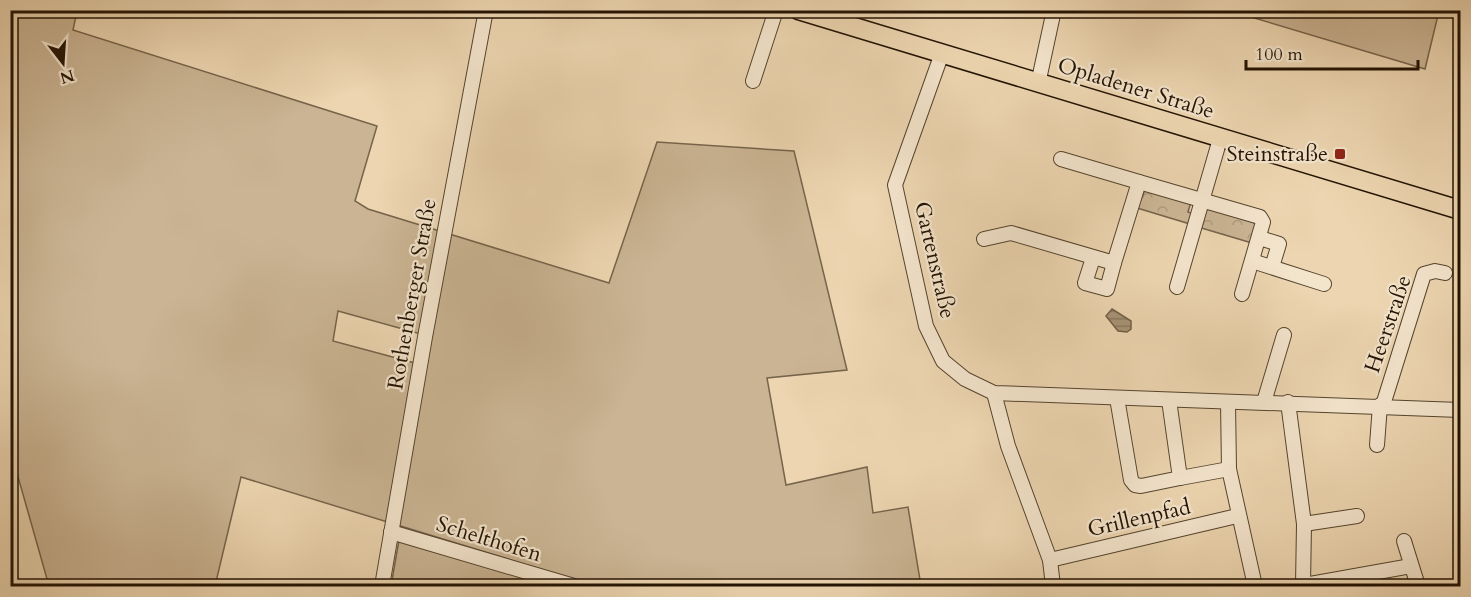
<svg xmlns="http://www.w3.org/2000/svg" width="1471" height="597" font-family="Cardo,serif">
  <style>
    .grass { fill: #cab493; stroke: #76644b; stroke-width: 1.5; fill-rule: evenodd }
    .park { fill: url(#park-crowns); stroke: #76644b; stroke-width: 1.5 }
    .water { fill: url(#water-rules); stroke: #736047; stroke-width: 1.5 }
    .lines { fill: none; stroke-linecap: round; stroke-linejoin: round }
    .minor-casing { stroke: #55442e; stroke-width: 16 }
    .major-casing { stroke: #231303; stroke-width: 21 }
    .minor { stroke: #f3e4cc; stroke-width: 14 }
    .major { stroke: #ecd5b0; stroke-width: 18 }
    .poi-dot { fill: #8f2418; stroke: #f3e4cc; stroke-width: 2 }
    .labels { text-anchor: middle; dominant-baseline: central; stroke-width: 4.5; stroke-linejoin: round; paint-order: stroke }
    .street-label { font-size: 22px; fill: #231303; stroke: #f3e4cc }
    .poi-label { font-size: 22px; fill: #231303; stroke: #f3e4cc; text-anchor: end }
  </style>
  <defs>
    <pattern id="park-crowns" width="20" height="18" patternUnits="userSpaceOnUse" patternTransform="scale(1.5)"><rect width="20" height="18" fill="#cab493"/><path d="M2 6a3 3 0 1 1 6 0M12 15a3 3 0 1 1 6 0" fill="none" stroke="#ad9a7d"/></pattern>
    <pattern id="water-rules" width="6" height="5" patternUnits="userSpaceOnUse" patternTransform="scale(1.5)"><rect width="6" height="5" fill="#a89375"/><path d="M0 2.5h6" fill="none" stroke="#88775e"/></pattern>
  </defs>
  <rect width="100%" height="100%" fill="#ecd5b0"/>
  <filter id="stains"><feTurbulence type="fractalNoise" baseFrequency=".00333" numOctaves="4"/><feColorMatrix values="0 0 0 0 .2 0 0 0 0 .09 0 0 0 0 .02 0 0 0 .5 -.17"/></filter>
  <radialGradient id="worn" r=".72"><stop offset=".6" stop-color="#630" stop-opacity="0"/><stop offset="1" stop-color="#630" stop-opacity=".3"/></radialGradient>
  <g class="grass">
    <path d="M11 11H77L73 30 377 126 355 201 368 209 609 283 657 142 794 151 847 370 767 378 786 485 867 467 873 513 908 507 921 586H596L241 477 215 586H49L11 452ZM338 311 421 334 415 363 333 341Z"/>
    <polygon points="1231,11 1439,11 1425,69"/>
    <polygon points="399,540 558,586 391,586"/>
  </g>
  <g class="park">
    <polygon points="1145,190 1191,202 1188,212 1194,214 1190,224 1137,208"/>
    <polygon points="1205,207 1252,221 1256,225 1252,243 1198,227"/>
  </g>
  <polygon class="water" points="1112,309 1131,321 1131,329 1127,332 1118,331 1106,316"/>
  <g class="lines">
    <g class="minor-casing">
      <g id="minor">
        <polyline points="941,56 895,185 926,326 943,361 965,379 994,393 1460,410"/>
        <polyline points="753,81 776,10"/>
        <polyline points="1038,84 1054,10"/>
        <polyline points="1061,159 1139,182"/>
        <polyline points="1260,238 1279,244 1272,267"/>
        <polyline points="984,239 1011,233 1114,263 1139,182 1260,217 1263,222 1242,294"/>
        <polyline points="1093,258 1085,283 1107,289 1114,263"/>
        <polyline points="1252,261 1324,284"/>
        <polyline points="1177,287 1220,139"/>
        <polyline points="994,393 1008,446 1050,560 1053,586"/>
        <polyline points="1117,398 1131,480 1135,485 1141,486 1180,478 1169,400"/>
        <polyline points="1264,402 1284,335"/>
        <polyline points="1288,402 1304,524 1357,516"/>
        <polyline points="1228,403 1229,469 1255,586"/>
        <polyline points="1383,405 1424,274 1435,271 1445,273"/>
        <polyline points="1377,445 1380,405"/>
        <polyline points="1180,478 1229,469"/>
        <polyline points="391,532 574,586"/>
        <polyline points="1404,541 1418,586"/>
        <polyline points="1050,560 1237,516"/>
        <polyline points="1303,585 1304,524"/>
        <polyline points="382,586 425,337 486,10"/>
        <polyline points="1299,586 1411,566"/>
      </g>
    </g>
    <g class="major-casing">
      <polyline id="major" points="798,10 1460,210"/>
    </g>
    <use href="#minor" class="minor"/>
    <use href="#major" class="major"/>
  </g>
  <rect class="poi-dot" x="1334" y="148" width="12" height="12" rx="3"/>
  <g class="labels">
    <g class="street-label">
      <text transform="translate(1136 88) rotate(17)">Opladener Straße</text>
      <text transform="translate(935 260) rotate(77)">Gartenstraße</text>
      <text transform="translate(412 294) rotate(-80)">Rothenberger Straße</text>
      <text transform="translate(1388 324) rotate(-71)">Heerstraße</text>
      <text transform="translate(1139 518) rotate(-13)">Grillenpfad</text>
      <text transform="translate(489 539) rotate(17)">Schelthofen</text>
    </g>
    <g class="poi-label">
      <text x="1328" y="154">Steinstraße</text>
    </g>
  </g>
  <rect width="1471" height="597" fill="none" stroke="#ecd5b0" stroke-width="36"/>
  <rect x="12" y="12" width="1447" height="573" fill="none" stroke="#231303" stroke-width="3"/>
  <rect x="18" y="18" width="1435" height="561" fill="none" stroke="#231303" stroke-width="1.5"/>
  <g transform="translate(63 63) rotate(163)" stroke="#f3e4cc" stroke-width="4.5" paint-order="stroke">
  <path d="M0-4.5L10 22L0 15L-10 22Z" fill="#231303"/>
  <text y="-9" font-size="16" font-weight="bold" text-anchor="middle" fill="#231303">N</text>
  </g>
  <path d="M1246 60v9h172v-9" fill="none" stroke="#231303" stroke-width="3"/>
  <text x="1255" y="60" font-size="18" fill="#231303" stroke="#f3e4cc" stroke-width="4.5" paint-order="stroke">100 m</text>
  <rect width="100%" height="100%" filter="url(#stains)"/>
  <rect width="100%" height="100%" fill="url(#worn)"/>
</svg>
